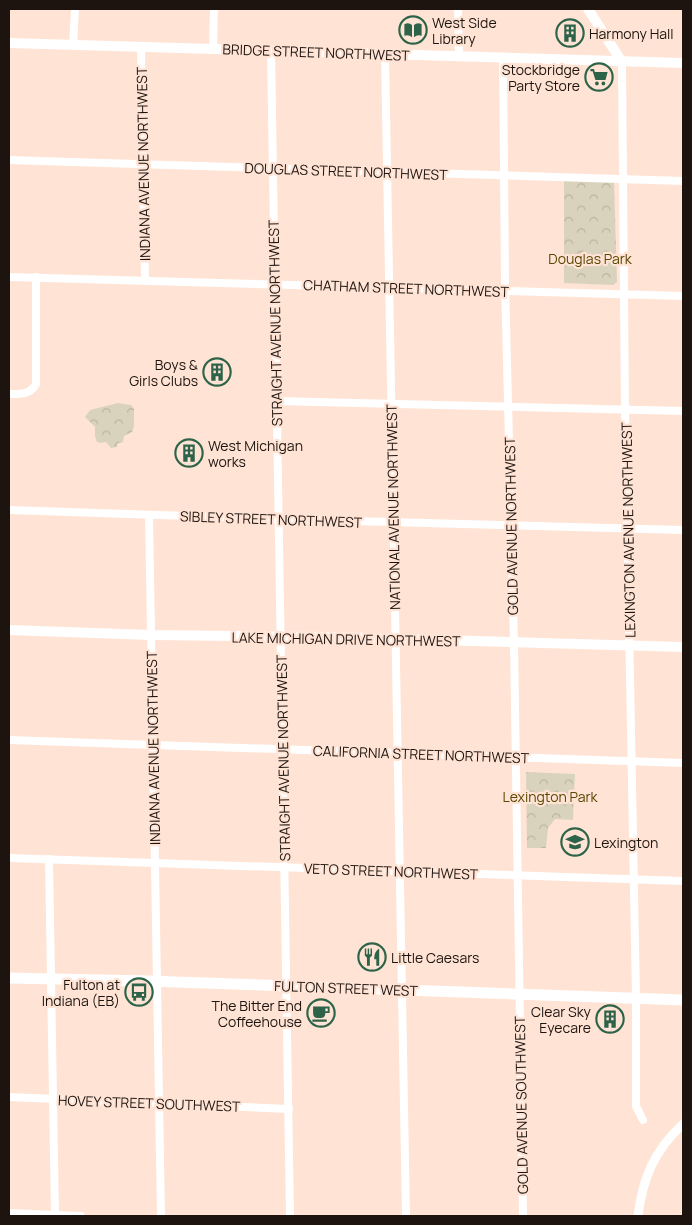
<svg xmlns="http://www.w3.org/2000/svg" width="692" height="1225" font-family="Manrope,sans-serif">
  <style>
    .park { fill: url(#park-crowns) }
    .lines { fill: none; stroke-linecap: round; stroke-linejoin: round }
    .minor { stroke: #fff; stroke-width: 8 }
    .tertiary { stroke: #fff; stroke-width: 9 }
    .secondary { stroke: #fff; stroke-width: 10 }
    .primary { stroke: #fff; stroke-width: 11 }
    .labels { text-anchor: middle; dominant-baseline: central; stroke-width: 4.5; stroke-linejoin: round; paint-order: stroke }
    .poi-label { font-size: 14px; fill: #1d140f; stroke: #ffe3d4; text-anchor: start }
    .street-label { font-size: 14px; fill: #1d140f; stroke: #ffe3d4 }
    .park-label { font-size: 14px; fill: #584804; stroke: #ffe3d4 }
  </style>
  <defs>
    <pattern id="park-crowns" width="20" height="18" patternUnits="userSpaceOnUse" patternTransform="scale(1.25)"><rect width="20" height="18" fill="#d9d3bd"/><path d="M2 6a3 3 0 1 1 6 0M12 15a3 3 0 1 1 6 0" fill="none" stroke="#bab4a1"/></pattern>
  </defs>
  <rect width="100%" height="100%" fill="#ffe3d4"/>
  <g class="park">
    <polygon points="564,180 614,182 617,282 613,285 564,283"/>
    <polygon points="118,403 131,405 134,409 134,426 132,432 124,436 123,442 118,443 117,447 111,448 106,442 101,443 97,442 95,436 95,427 85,417 90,410"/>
    <polygon points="526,772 575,774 573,820 555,819 548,828 546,848 527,848"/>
  </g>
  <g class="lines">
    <g class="minor">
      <polyline points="458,9 459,56"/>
      <polyline points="73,45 75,9"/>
      <polyline points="141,47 145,280"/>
      <polyline points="213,49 214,9"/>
      <polyline points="271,51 290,1216"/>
      <polyline points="385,54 406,1216"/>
      <polyline points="503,58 505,281 514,643 523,1216"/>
      <polyline points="622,62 625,409 636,998 636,1106 643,1120"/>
      <polyline points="9,160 683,181"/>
      <polyline points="9,277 683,296"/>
      <path d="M9 394C20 394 30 395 36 384V277"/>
      <polyline points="276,401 683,411"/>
      <polyline points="9,510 278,519 683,530"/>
      <polyline points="149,515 161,1216"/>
      <polyline points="9,740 683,763"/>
      <polyline points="9,858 683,881"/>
      <polyline points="49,859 55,1216"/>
      <polyline points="9,1097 289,1109"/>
      <polyline points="9,1213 81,1216"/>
    </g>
    <path class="tertiary" d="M638 1216C643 1177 654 1151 683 1124"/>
    <g class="secondary">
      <polyline points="588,9 622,62"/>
      <polyline points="9,43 683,63"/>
      <polyline points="9,630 151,635 332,637 683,647"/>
    </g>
    <polyline class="primary" points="9,978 148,981 683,1000"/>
  </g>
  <defs>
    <g id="library-ring" transform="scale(1.4375)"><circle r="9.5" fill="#ffe3d4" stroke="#2d6349" stroke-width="1.5"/><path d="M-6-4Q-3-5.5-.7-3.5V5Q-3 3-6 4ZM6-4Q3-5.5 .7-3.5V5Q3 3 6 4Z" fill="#2d6349"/></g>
    <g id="building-ring" transform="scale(1.4375)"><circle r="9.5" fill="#ffe3d4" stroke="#2d6349" stroke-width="1.5"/><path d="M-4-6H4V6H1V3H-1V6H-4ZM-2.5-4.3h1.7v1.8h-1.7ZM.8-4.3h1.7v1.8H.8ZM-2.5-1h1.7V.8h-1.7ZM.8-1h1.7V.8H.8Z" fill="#2d6349"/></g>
    <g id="supermarket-ring" transform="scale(1.4375)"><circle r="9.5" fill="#ffe3d4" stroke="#2d6349" stroke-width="1.5"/><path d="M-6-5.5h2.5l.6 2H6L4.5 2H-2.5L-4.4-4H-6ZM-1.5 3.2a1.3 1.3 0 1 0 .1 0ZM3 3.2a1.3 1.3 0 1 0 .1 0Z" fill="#2d6349"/></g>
    <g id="school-ring" transform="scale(1.4375)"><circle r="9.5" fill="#ffe3d4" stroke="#2d6349" stroke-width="1.5"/><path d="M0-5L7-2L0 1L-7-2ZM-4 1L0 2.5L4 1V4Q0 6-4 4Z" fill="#2d6349"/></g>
    <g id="restaurant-ring" transform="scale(1.4375)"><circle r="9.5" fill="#ffe3d4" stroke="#2d6349" stroke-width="1.5"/><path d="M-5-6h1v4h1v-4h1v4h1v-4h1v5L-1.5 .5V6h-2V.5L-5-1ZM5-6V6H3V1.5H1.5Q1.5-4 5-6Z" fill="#2d6349"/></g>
    <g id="bus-ring" transform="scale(1.4375)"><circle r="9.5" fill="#ffe3d4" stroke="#2d6349" stroke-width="1.5"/><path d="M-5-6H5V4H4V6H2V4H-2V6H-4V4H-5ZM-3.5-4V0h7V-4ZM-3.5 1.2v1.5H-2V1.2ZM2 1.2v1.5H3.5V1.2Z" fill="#2d6349"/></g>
    <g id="cafe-ring" transform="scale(1.4375)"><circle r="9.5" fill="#ffe3d4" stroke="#2d6349" stroke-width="1.5"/><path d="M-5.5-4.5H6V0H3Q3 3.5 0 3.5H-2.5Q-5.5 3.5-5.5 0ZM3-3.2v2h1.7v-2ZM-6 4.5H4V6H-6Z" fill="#2d6349"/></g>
  </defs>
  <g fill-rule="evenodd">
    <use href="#library-ring" x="413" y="30"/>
    <use href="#building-ring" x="570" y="33"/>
    <use href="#supermarket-ring" x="599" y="77"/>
    <use href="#building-ring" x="217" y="372"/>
    <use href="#building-ring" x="189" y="453"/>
    <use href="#school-ring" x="575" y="842"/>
    <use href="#restaurant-ring" x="372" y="957"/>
    <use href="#bus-ring" x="139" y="992"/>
    <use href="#cafe-ring" x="321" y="1013"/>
    <use href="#building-ring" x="610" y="1019"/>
  </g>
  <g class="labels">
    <g class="poi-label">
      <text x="432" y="22">West Side<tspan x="432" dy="16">Library</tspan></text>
      <text x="589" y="33">Harmony Hall</text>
      <text x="580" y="69" text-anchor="end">Stockbridge<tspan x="580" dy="16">Party Store</tspan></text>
      <text x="198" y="364" text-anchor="end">Boys &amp;<tspan x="198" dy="16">Girls Clubs</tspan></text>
      <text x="208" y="445">West Michigan<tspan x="208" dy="16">works</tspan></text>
      <text x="594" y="842">Lexington</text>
      <text x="391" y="957">Little Caesars</text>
      <text x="120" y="984" text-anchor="end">Fulton at<tspan x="120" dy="16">Indiana (EB)</tspan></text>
      <text x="302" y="1005" text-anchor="end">The Bitter End<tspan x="302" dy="16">Coffeehouse</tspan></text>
      <text x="591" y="1011" text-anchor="end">Clear Sky<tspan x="591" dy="16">Eyecare</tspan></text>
    </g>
    <g class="street-label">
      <text transform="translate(316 52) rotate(2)">BRIDGE STREET NORTHWEST</text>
      <text transform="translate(143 164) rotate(-91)">INDIANA AVENUE NORTHWEST</text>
      <text transform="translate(346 171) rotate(2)">DOUGLAS STREET NORTHWEST</text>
      <text transform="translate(406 288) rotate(2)">CHATHAM STREET NORTHWEST</text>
      <text transform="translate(275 323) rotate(-91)">STRAIGHT AVENUE NORTHWEST</text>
      <text transform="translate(393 507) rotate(-91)">NATIONAL AVENUE NORTHWEST</text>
      <text transform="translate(271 519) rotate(2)">SIBLEY STREET NORTHWEST</text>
      <text transform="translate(511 526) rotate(-91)">GOLD AVENUE NORTHWEST</text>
      <text transform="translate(628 530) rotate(-91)">LEXINGTON AVENUE NORTHWEST</text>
      <text transform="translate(346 639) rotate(1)">LAKE MICHIGAN DRIVE NORTHWEST</text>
      <text transform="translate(153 748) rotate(-91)">INDIANA AVENUE NORTHWEST</text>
      <text transform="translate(421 754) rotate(2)">CALIFORNIA STREET NORTHWEST</text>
      <text transform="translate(283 758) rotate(-91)">STRAIGHT AVENUE NORTHWEST</text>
      <text transform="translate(391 871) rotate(2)">VETO STREET NORTHWEST</text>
      <text transform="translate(346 988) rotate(2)">FULTON STREET WEST</text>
      <text transform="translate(149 1103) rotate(2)">HOVEY STREET SOUTHWEST</text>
      <text transform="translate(521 1105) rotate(-91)">GOLD AVENUE SOUTHWEST</text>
    </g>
    <g class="park-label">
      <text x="590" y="258">Douglas Park</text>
      <text x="550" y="796">Lexington Park</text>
    </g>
  </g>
  <rect width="692" height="1225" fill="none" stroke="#1d140f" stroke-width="20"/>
</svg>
